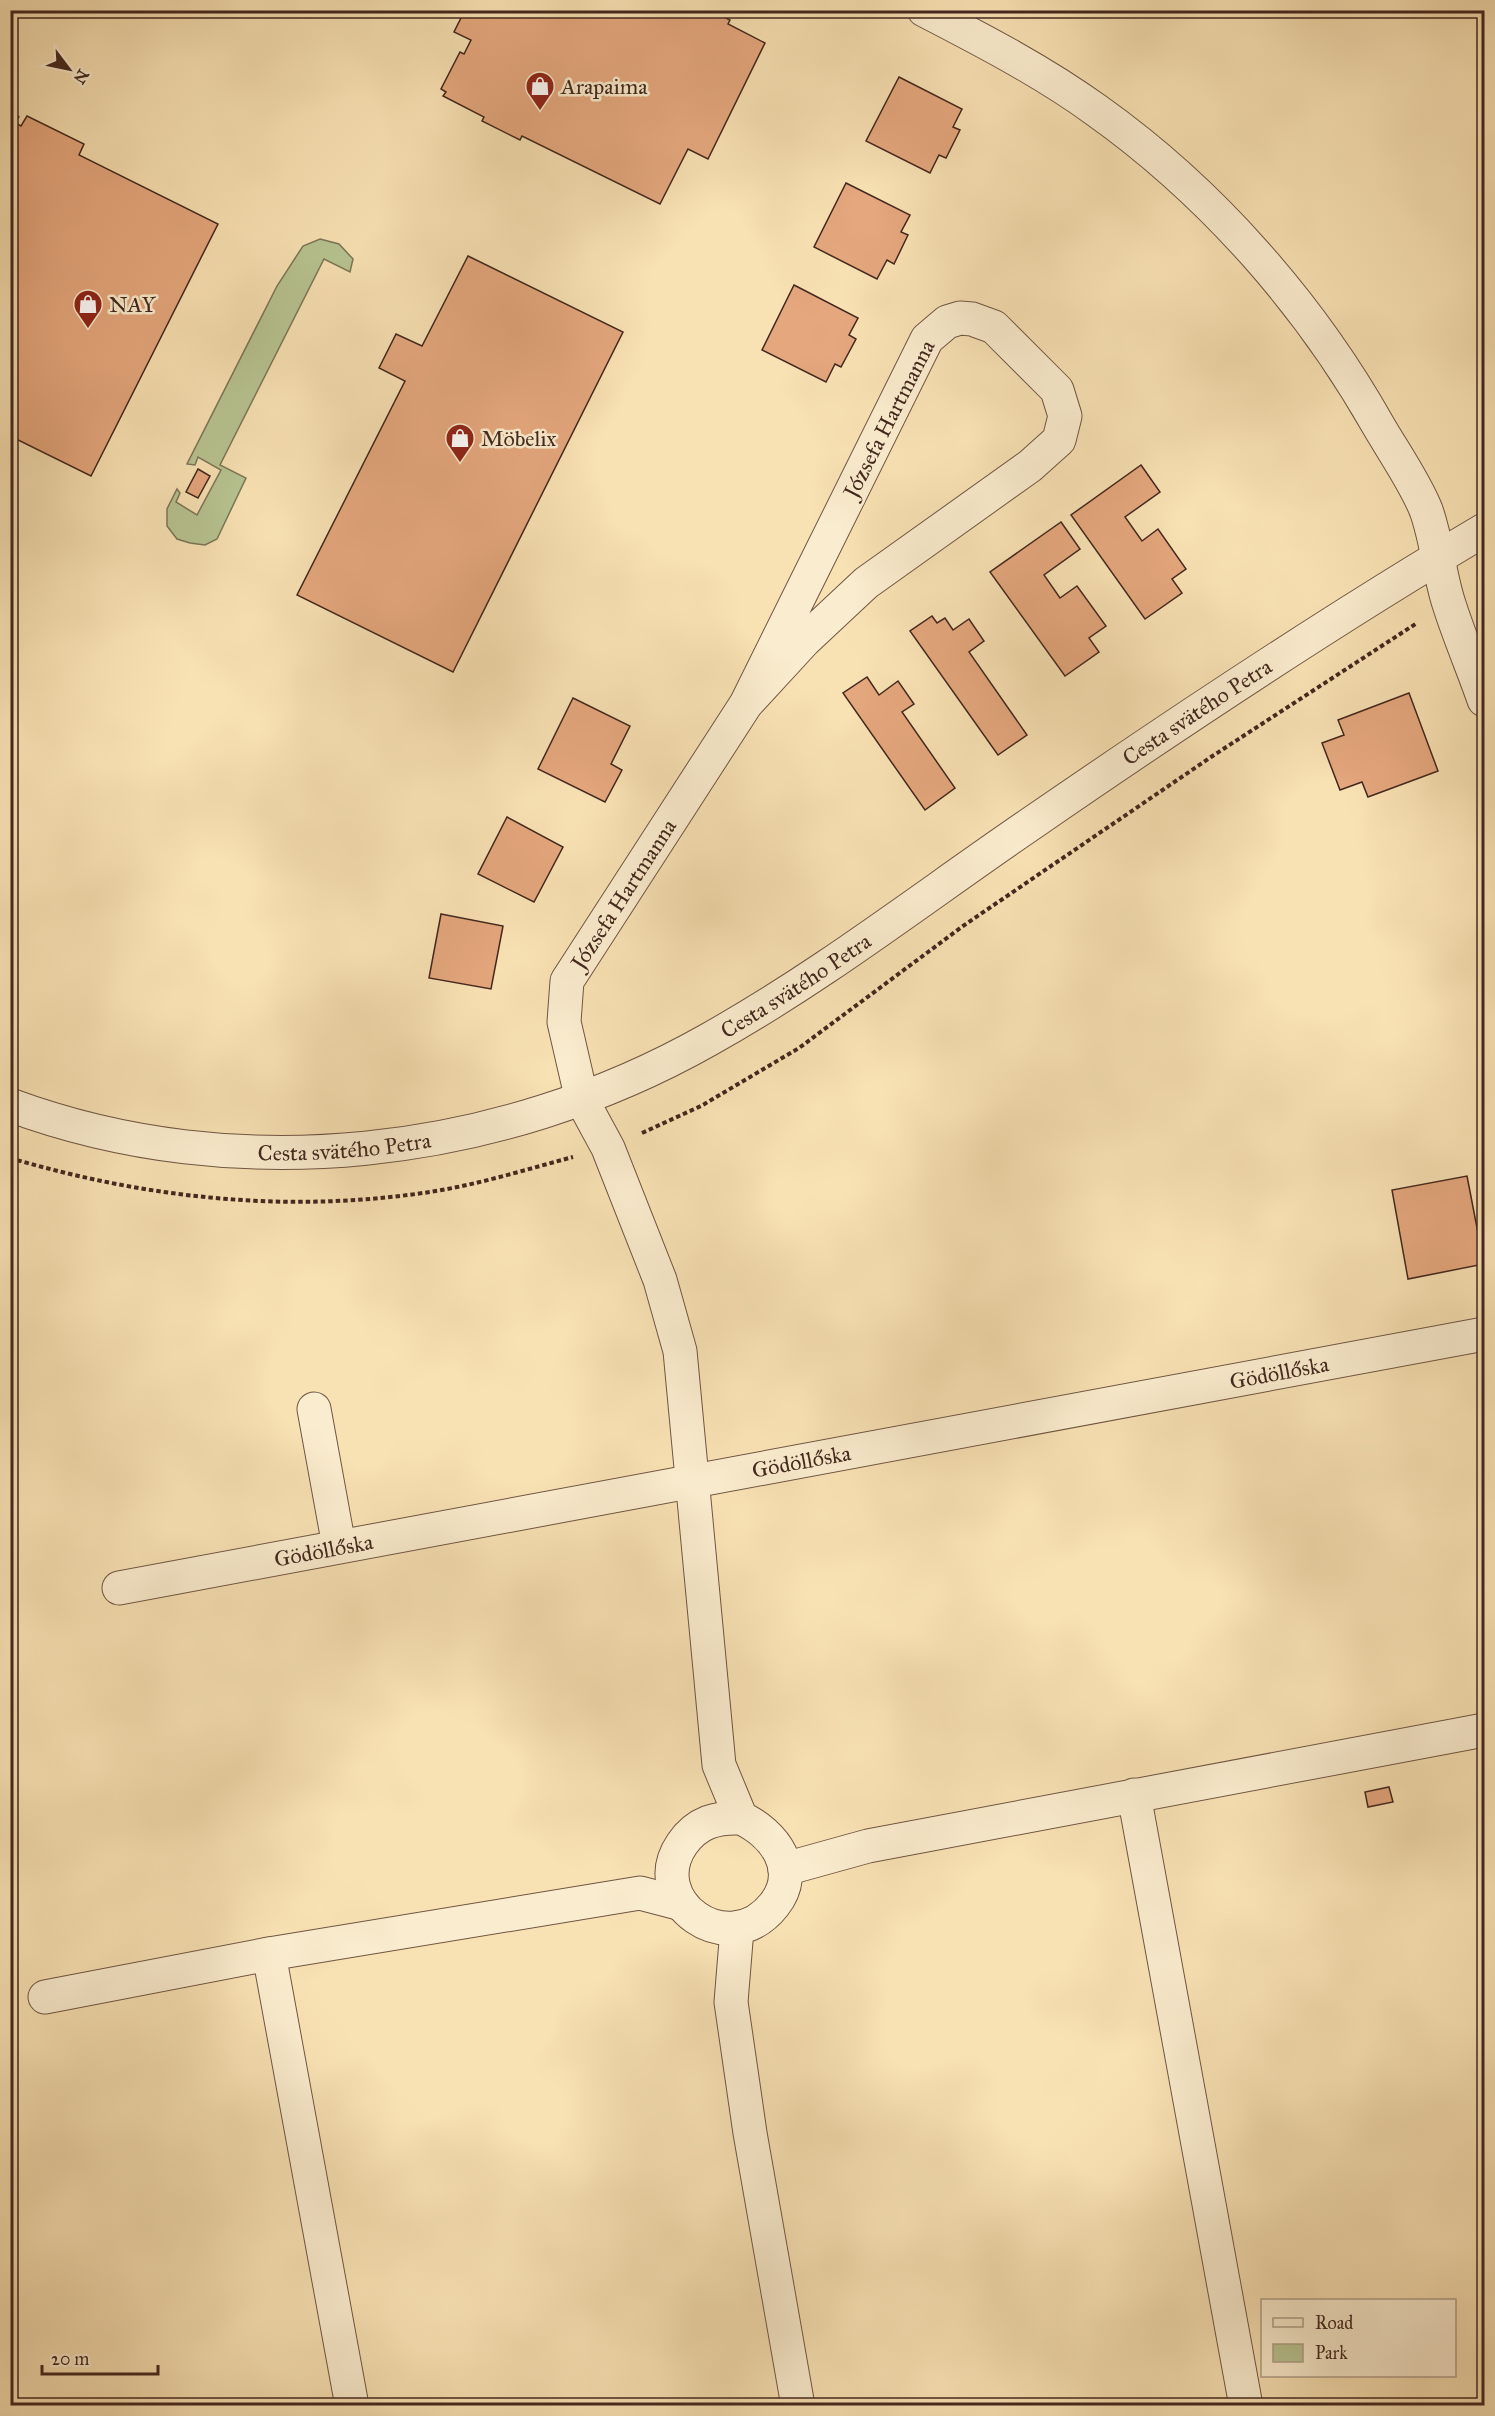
<svg xmlns="http://www.w3.org/2000/svg" width="1495" height="2416" font-family="'IM FELL Great Primer',serif">
  <style>
    .green { fill: #b7c491; stroke: #7c7658; stroke-width: 1.5 }
    .building { fill: #e5a77d; stroke: #42271e; stroke-width: 1.5 }
    .lines { fill: none; stroke-linecap: round; stroke-linejoin: round }
    .street-casing { stroke: #705643; stroke-width: 35 }
    .path { stroke: #42271e; stroke-width: 4; stroke-dasharray: 4.5 3; stroke-linecap: butt }
    .street { stroke: #faecce; stroke-width: 33 }
    .labels { text-anchor: middle; dominant-baseline: central; stroke-width: 5; stroke-linejoin: round; paint-order: stroke }
    .poi-label { font-size: 22px; fill: #42271e; stroke: #faecce; text-anchor: start }
    .street-label { font-size: 22px; fill: #42271e; stroke: #faecce }
  </style>
  <rect width="100%" height="100%" fill="#f8e1b3"/>
  <filter id="stains"><feTurbulence type="fractalNoise" baseFrequency=".00333" numOctaves="4"/><feColorMatrix values="0 0 0 0 .2 0 0 0 0 .09 0 0 0 0 .02 0 0 0 .5 -.17"/></filter>
  <radialGradient id="worn" r=".72"><stop offset=".6" stop-color="#630" stop-opacity="0"/><stop offset="1" stop-color="#630" stop-opacity=".3"/></radialGradient>
  <polygon class="green" points="320,239 339,244 353,259 350,272 324,259 220,465 246,478 217,539 205,545 190,543 177,539 167,526 167,509 177,489 180,493 176,502 197,515 221,470 198,457 195,465 187,464 277,286 303,246"/>
  <g class="building">
    <polygon points="465,10 710,10 730,20 728,24 765,43 708,159 688,149 660,204 522,136 520,140 482,121 484,117 443,96 446,92 441,89 460,52 464,54 471,40 454,32"/>
    <polygon points="899,77 962,109 953,127 960,130 946,158 939,155 930,173 866,141"/>
    <polygon points="27,116 84,144 79,155 218,224 91,476 10,436 10,120 21,126"/>
    <polygon points="846,183 910,215 901,232 908,235 894,264 887,260 877,279 814,247"/>
    <polygon points="468,256 623,332 453,672 297,595 405,381 379,368 396,334 422,346"/>
    <polygon points="794,285 858,318 849,335 856,339 841,367 835,364 826,382 762,350"/>
    <polygon points="1141,465 1160,492 1125,517 1142,541 1158,529 1186,569 1172,579 1182,593 1145,619 1071,515"/>
    <polygon points="198,469 210,476 198,498 186,492"/>
    <polygon points="1061,522 1080,549 1044,575 1060,598 1077,586 1106,626 1089,638 1099,652 1065,676 990,572"/>
    <polygon points="932,616 937,623 945,618 953,630 969,619 984,641 969,652 1027,735 998,755 910,631"/>
    <polygon points="867,677 879,695 898,681 914,704 902,712 955,788 925,810 843,693"/>
    <polygon points="1409,693 1438,771 1368,797 1362,782 1340,790 1322,743 1344,735 1338,720"/>
    <polygon points="573,698 630,726 611,764 622,770 605,802 538,769"/>
    <polygon points="507,817 563,847 534,902 478,874"/>
    <polygon points="441,914 503,926 491,989 429,978"/>
    <polygon points="1467,1176 1484,1264 1408,1279 1392,1190"/>
    <polygon points="1389,1787 1393,1802 1368,1807 1365,1792"/>
  </g>
  <g class="lines">
    <g class="street-casing">
      <g id="street">
        <path d="M924 10C982 40 1042 71 1096 110 1210 191 1309 303 1378 425 1393 451 1415 482 1426 510 1437 540 1439 574 1449 604 1459 636 1473 668 1484 700"/>
        <path id="s1" d="M10 1105C237 1189 499 1158 708 1040 821 977 925 896 1032 823 1180 721 1330 621 1484 530"/>
        <polyline points="314,1409 339,1546"/>
        <path id="s2" d="M119 1588 1484 1334"/>
        <polyline points="1134,1795 1246,2406"/>
        <path id="s3" d="M741 1818C717 1817 697 1822 682 1844 643 1901 728 1963 774 1905 802 1870 774 1833 741 1818L719 1765 680 1351 660 1280 608 1148 582 1100 564 1022 567 981 746 704 804 641 866 583 1030 466 1059 440 1065 416 1057 390 994 327 972 319 960 318 947 322 927 339 746 704"/>
        <polyline points="785,1869 868,1846 1484,1730"/>
        <polyline points="737,1929 731,2002 750,2133 798,2406"/>
        <polyline points="269,1954 352,2406"/>
        <polyline points="45,1997 269,1954 640,1893 682,1904"/>
      </g>
    </g>
    <g class="path">
      <polyline points="10,114 19,118"/>
      <polyline points="642,1133 701,1106 799,1048 963,926 1211,757 1417,623"/>
      <path d="M10 1158C146 1198 283 1213 423 1193 474 1186 524 1170 573 1157"/>
    </g>
    <use href="#street" class="street"/>
  </g>
  <defs>
    <g id="shop-pin" transform="scale(1.5)"><path d="M0 17L-7.5 6A9.5 9.5 0 1 1 7.5 6Z" fill="#8f2418" stroke="#faecce"/><path d="M-5-2.5h2.3a2.7 3.5 0 0 1 5.4 0H5L5.5 6h-11ZM-1.5-2.5h3a1.5 2.3 0 0 0-3 0Z" fill="#fff"/></g>
  </defs>
  <g fill-rule="evenodd">
    <use href="#shop-pin" x="540" y="86"/>
    <use href="#shop-pin" x="88" y="304"/>
    <use href="#shop-pin" x="460" y="438"/>
  </g>
  <g class="labels">
    <g class="poi-label">
      <text x="561" y="86">Arapaima</text>
      <text x="109" y="304">NAY</text>
      <text x="481" y="438">Möbelix</text>
    </g>
    <g class="street-label">
      <text transform="translate(889 419) rotate(-63)">Józsefa Hartmanna</text>
      <text stroke="none"><textPath href="#s1" startOffset="1312">Cesta svätého Petra</textPath></text>
      <text stroke="none"><textPath href="#s3" startOffset="1316">Józsefa Hartmanna</textPath></text>
      <text stroke="none"><textPath href="#s1" startOffset="826">Cesta svätého Petra</textPath></text>
      <text stroke="none"><textPath href="#s1" startOffset="340">Cesta svätého Petra</textPath></text>
      <text stroke="none"><textPath href="#s2" startOffset="1180">Gödöllőska</textPath></text>
      <text stroke="none"><textPath href="#s2" startOffset="694">Gödöllőska</textPath></text>
      <text stroke="none"><textPath href="#s2" startOffset="208">Gödöllőska</textPath></text>
    </g>
  </g>
  <rect width="1495" height="2416" fill="none" stroke="#f8e1b3" stroke-width="36"/>
  <rect x="12" y="12" width="1471" height="2392" fill="none" stroke="#42271e" stroke-width="3"/>
  <rect x="18" y="18" width="1459" height="2380" fill="none" stroke="#42271e" stroke-width="1.5"/>
  <rect x="1261" y="2299" width="195" height="78" fill="#faecce" stroke="#b09d88" stroke-width="1.5"/>
  <rect x="1273" y="2318" width="30" height="9" fill="#faecce" stroke="#b09d88" stroke-width="1.5"/>
  <text x="1315" y="2329" font-size="18" fill="#42271e">Road</text>
  <rect x="1273" y="2344" width="30" height="18" fill="#b7c491" stroke="#b09d88" stroke-width="1.5"/>
  <text x="1315" y="2359" font-size="18" fill="#42271e">Park</text>
  <g transform="translate(69 69) rotate(122)" stroke="#faecce" stroke-width="4.5" paint-order="stroke">
  <path d="M0-4.5L10 22L0 15L-10 22Z" fill="#42271e"/>
  <text y="-9" font-size="16" font-weight="bold" text-anchor="middle" fill="#42271e">N</text>
  </g>
  <path d="M42 2365v9h116v-9" fill="none" stroke="#42271e" stroke-width="3"/>
  <text x="51" y="2365" font-size="18" fill="#42271e" stroke="#faecce" stroke-width="4.5" paint-order="stroke">20 m</text>
  <rect width="100%" height="100%" filter="url(#stains)"/>
  <rect width="100%" height="100%" fill="url(#worn)"/>
</svg>
